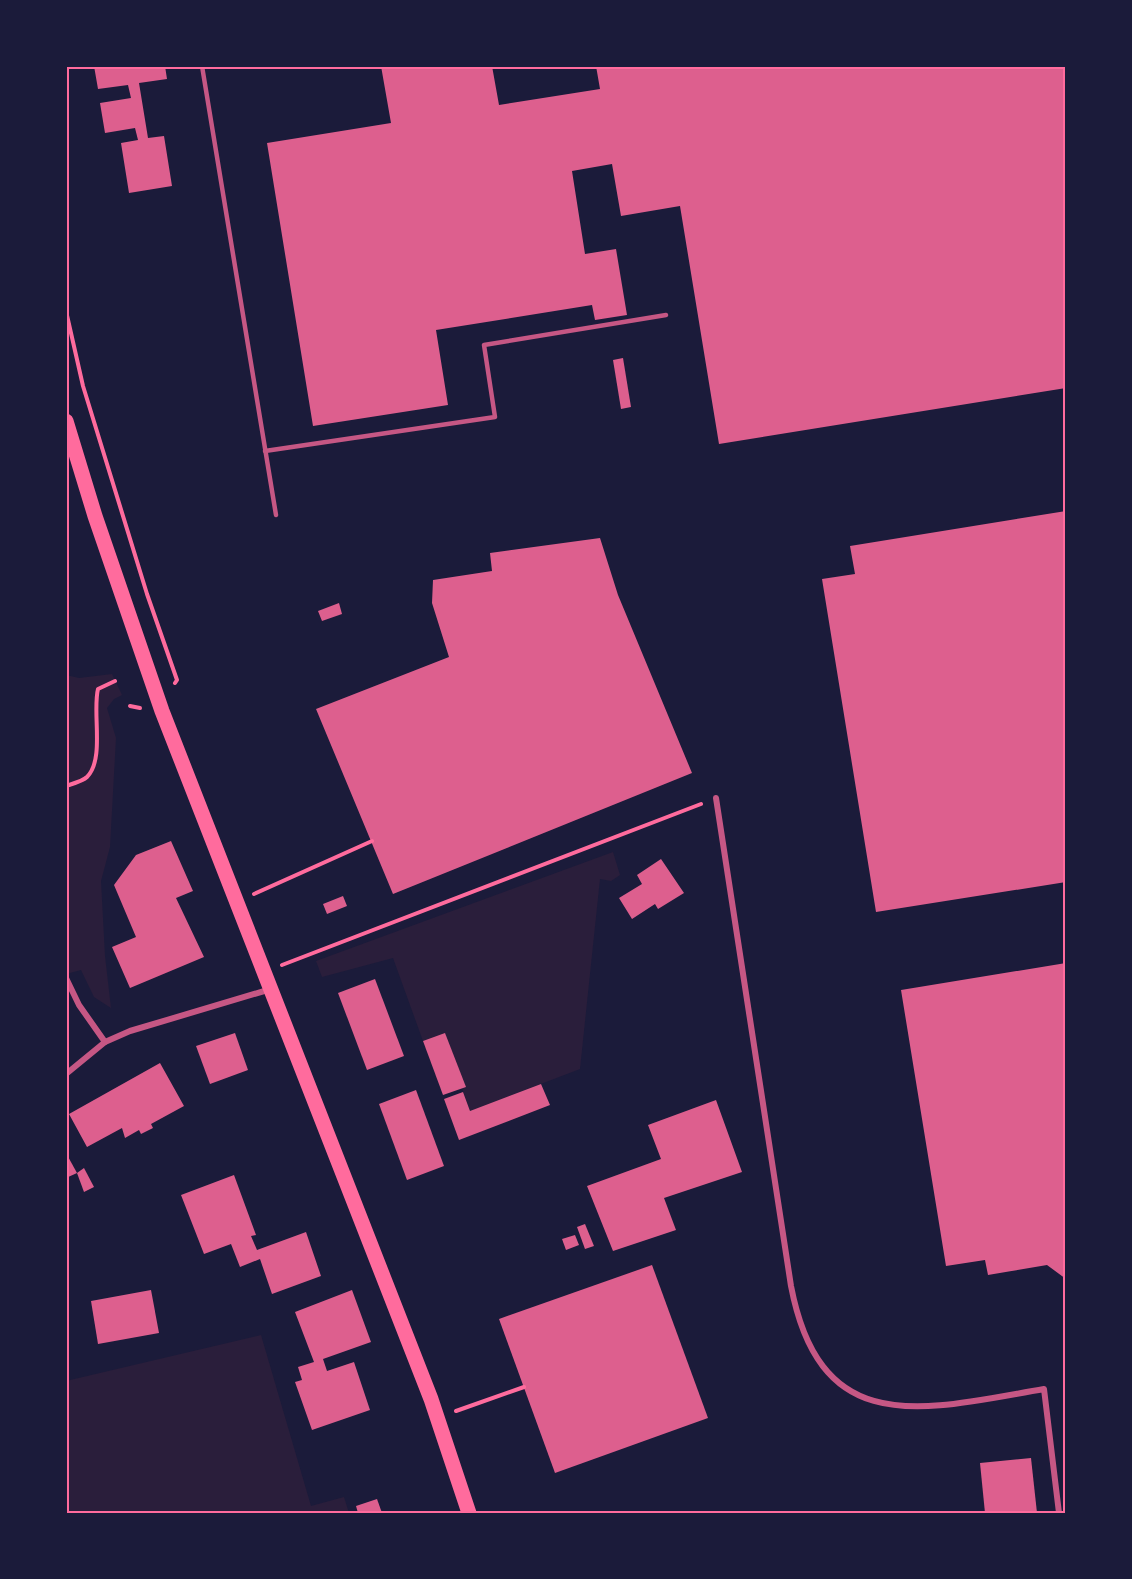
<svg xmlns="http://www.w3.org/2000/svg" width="1132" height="1579" font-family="Georgia,serif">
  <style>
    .green { fill: #2a1e3b }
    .building { fill: #dd5f8e }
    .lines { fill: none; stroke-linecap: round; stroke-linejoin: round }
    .path { stroke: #ff6b9d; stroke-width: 4 }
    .service { stroke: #c65784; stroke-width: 4.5 }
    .minor { stroke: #c65784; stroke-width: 6 }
    .primary { stroke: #ff6b9d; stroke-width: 15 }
    .neatline { fill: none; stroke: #ff6b9d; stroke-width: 2 }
  </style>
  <rect width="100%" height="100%" fill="#1b1b3a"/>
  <g class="green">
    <polygon points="112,674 122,695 114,699 107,708 116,738 110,847 101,881 105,956 111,1008 94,997 81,970 66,974 66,675 79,678"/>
    <polygon points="613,852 620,875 611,881 600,879 580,1069 470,1111 462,1088 423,1041 393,958 322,977 316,961"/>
    <polygon points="261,1335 311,1506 344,1497 349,1513 66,1513 66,1381"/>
  </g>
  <g class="building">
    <polygon points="94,66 165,66 167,79 139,83 148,138 164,136 172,186 129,193 121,143 138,140 135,128 105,133 100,103 131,98 128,85 98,89"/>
    <polygon points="381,66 492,66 499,105 600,89 596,66 1066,66 1066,388 719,444 680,206 621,216 612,164 572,171 585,254 616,249 627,315 595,320 592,305 436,330 448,405 313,426 267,143 391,123"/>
    <polygon points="623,358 631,407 621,409 613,360"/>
    <polygon points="1066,511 1066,882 876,912 822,579 855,574 850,546"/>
    <polygon points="600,538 618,595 692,773 393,894 316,709 449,657 432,603 433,580 492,571 490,553"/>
    <polygon points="339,603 342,614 322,621 318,611"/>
    <polygon points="171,841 193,891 176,898 204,957 130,988 112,947 136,937 114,885 136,855"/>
    <polygon points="661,859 684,893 658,909 655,904 632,919 619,898 642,884 637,875"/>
    <polygon points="343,896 347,906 327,914 323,904"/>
    <polygon points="1066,963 1066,1279 1047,1265 988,1275 985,1260 946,1266 901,990"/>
    <polygon points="375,979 404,1056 367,1070 338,993"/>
    <polygon points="235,1033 248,1070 210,1084 196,1046"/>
    <polygon points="445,1033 466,1087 443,1095 423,1041"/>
    <polygon points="160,1063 184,1106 151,1124 153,1128 141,1134 139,1130 125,1138 122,1128 87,1147 69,1114"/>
    <polygon points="541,1084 550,1105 459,1140 444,1099 463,1092 470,1111"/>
    <polygon points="416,1090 444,1166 407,1180 379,1104"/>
    <polygon points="716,1100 742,1172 664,1198 676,1230 613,1251 587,1186 661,1159 648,1125"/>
    <polygon points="66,1153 77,1173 66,1178"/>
    <polygon points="84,1168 94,1187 84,1192 77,1173"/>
    <polygon points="234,1175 256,1235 251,1236 257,1250 306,1232 321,1276 272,1294 260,1259 240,1267 231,1244 204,1254 181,1195"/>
    <polygon points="585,1224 594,1246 585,1249 577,1227"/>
    <polygon points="575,1235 579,1245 566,1250 562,1239"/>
    <polygon points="652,1265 708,1418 555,1473 499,1319"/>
    <polygon points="151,1290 159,1333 98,1344 91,1301"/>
    <polygon points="352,1290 371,1342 323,1359 327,1371 354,1362 370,1410 312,1430 295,1382 302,1380 298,1367 314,1362 295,1312"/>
    <polygon points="1031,1458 1037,1513 985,1513 980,1463"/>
    <polygon points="377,1499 382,1513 358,1513 356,1506"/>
  </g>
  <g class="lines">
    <g class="path">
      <polyline points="66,311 83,386 147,594 177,680 175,683"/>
      <polyline points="130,706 140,708"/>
      <path d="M66 786C72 784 83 781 87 777 105 759 92 712 98 689L115 681"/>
      <polyline points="254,894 372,841"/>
      <polyline points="282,965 701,804"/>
      <polyline points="456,1411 524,1387"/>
    </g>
    <g class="service">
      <polyline points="202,66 276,515"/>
      <polyline points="265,451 495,417 484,345 666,315"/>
    </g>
    <g class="minor">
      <path d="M716 798 791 1286C821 1442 926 1409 1044 1389L1059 1513"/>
      <polyline points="66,978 79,1005 105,1042"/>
      <polyline points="66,1074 105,1042 130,1031 271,989"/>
    </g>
    <polyline class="primary" points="66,421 95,516 162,711 431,1399 469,1513"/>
  </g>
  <rect width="1132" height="1579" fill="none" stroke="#1b1b3a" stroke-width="135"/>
  <rect x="68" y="68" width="996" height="1444" class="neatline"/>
</svg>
